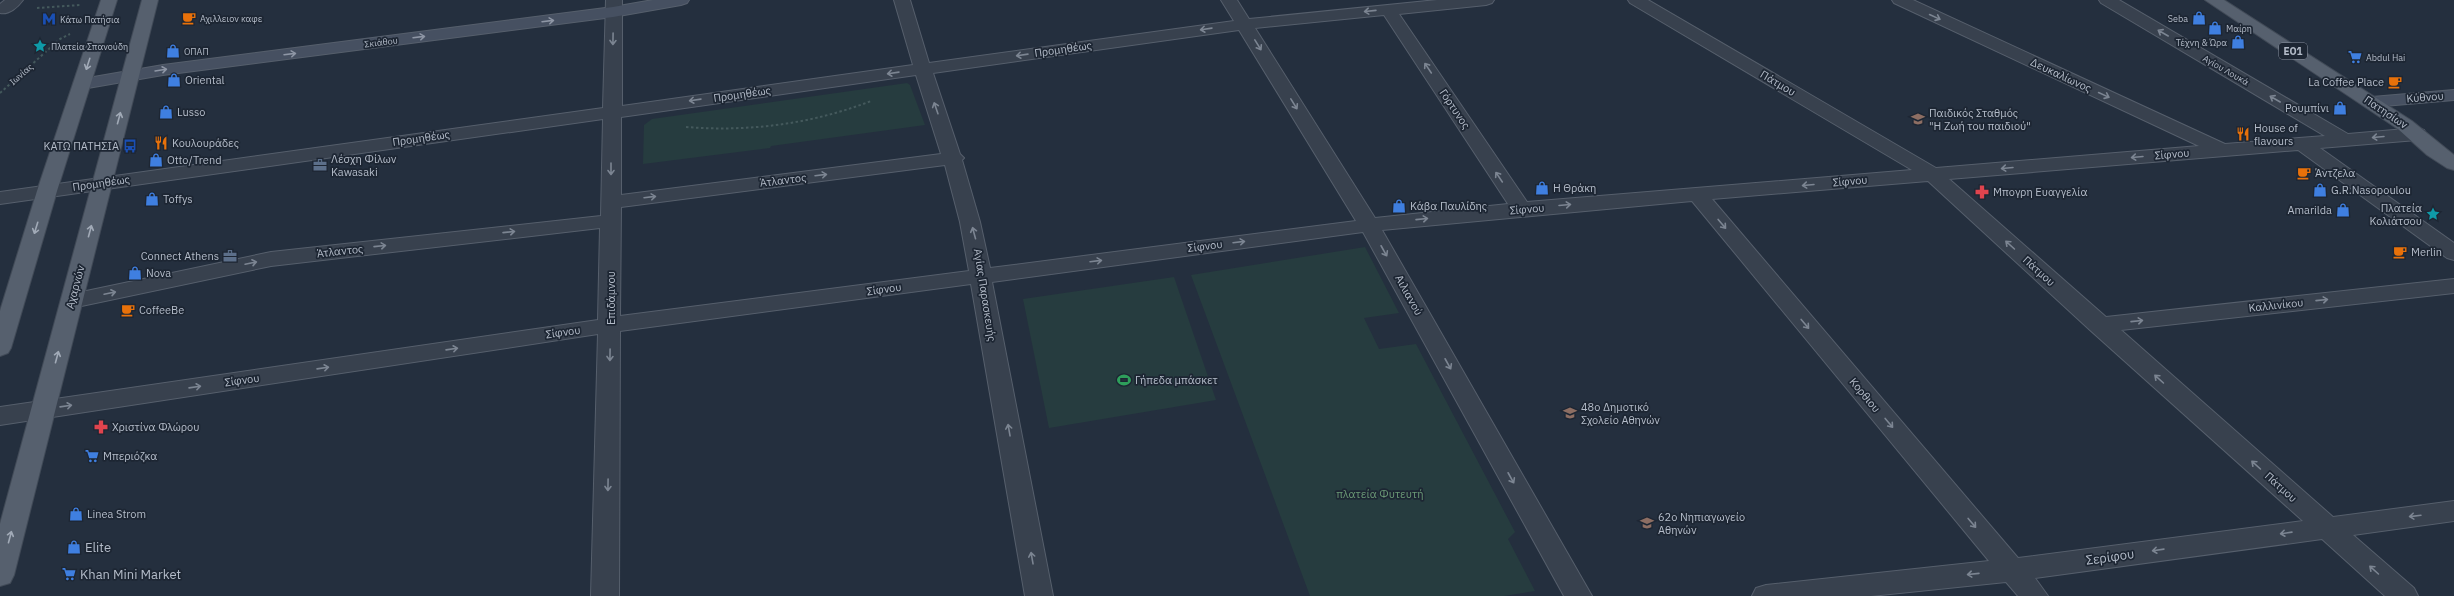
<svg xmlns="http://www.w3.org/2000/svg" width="2454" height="596" font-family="'IBM Plex Sans',sans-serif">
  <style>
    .green { fill: #263c3f }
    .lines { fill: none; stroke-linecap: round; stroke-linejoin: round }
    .street-casing { stroke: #565f6c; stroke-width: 2 }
    .secondary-casing { stroke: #565f6c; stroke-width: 2 }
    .primary-casing { stroke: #414a57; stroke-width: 2 }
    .path { stroke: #44595c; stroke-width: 2; stroke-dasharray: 2.5 2.5; stroke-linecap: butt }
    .street { fill: #38414e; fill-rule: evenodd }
    .secondary { fill: #465061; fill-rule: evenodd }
    .primary { fill: #56606e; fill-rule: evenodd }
    .oneway { stroke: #7c8592 }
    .oneway2 { stroke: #8e96a5 }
    .oneway3 { stroke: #a1aab7 }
    .labels { text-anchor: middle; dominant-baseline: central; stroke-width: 3.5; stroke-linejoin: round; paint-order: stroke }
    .far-poi-label { font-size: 9px; fill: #b4bcc9; stroke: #1d2633; text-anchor: start }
    .far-street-label { font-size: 9px; fill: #b4bcc9; stroke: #1d2633 }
    .shield { fill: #1d2633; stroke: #878f9c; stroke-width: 1 }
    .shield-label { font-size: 10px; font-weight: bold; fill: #b4bcc9 }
    .street-label { font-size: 11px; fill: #b4bcc9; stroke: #1d2633 }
    .poi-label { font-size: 11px; fill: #b4bcc9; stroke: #1d2633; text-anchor: start }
    .park-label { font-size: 11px; fill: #6b9a76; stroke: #1d2633 }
    .near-poi-label { font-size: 13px; fill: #b4bcc9; stroke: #1d2633; text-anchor: start }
    .near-street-label { font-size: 13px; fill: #b4bcc9; stroke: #1d2633 }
  </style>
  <rect width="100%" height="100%" fill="#242f3e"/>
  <g class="green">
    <polygon points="907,83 910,85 925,125 771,146 770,148 643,164 644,125 652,119"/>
    <polygon points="1365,247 1399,313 1364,318 1379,349 1416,344 1515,532 1508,539 1535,591 1504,596 1310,596 1191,275"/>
    <polygon points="1174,277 1216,400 1049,428 1023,299"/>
  </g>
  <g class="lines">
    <g class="street-casing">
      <g id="street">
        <path d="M5 0H23C18 7 9 15 0 13V4Z"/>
        <path d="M606 0H622V106L913 65 894 0H910L929 63 1234 21 1221 0H1237L1249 19 1437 0H1494L1492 3 1486 5 1399 14 1527 202 1912 170 1630 3 1628 0H1648L1936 168 2199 146 1894 3 1892 0H1913L2225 144 2325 136 2101 3 2099 0H2119L2348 134 2417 128 2424 130 2426 134 2424 138 2417 140 2320 148 2454 243V260L2447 258 2298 150 1949 179 2106 317 2454 279V293L2121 330 2333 517 2454 501V521L2353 535 2414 588 2418 596H2385L2322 539 2035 578 2048 596H2018L2006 582 1871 596H1752L1756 588 1766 585 1989 561 1692 201 1382 230 1592 596H1564L1363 232 992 282 1053 596H1025L971 284 620 331 619 596H591L598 334 0 425V407L598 320 600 228 271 266 72 308 64 306 61 301 64 296 72 294 271 252 601 216 603 119 0 204V192L603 108ZM1384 15 1508 204 1375 218 1255 28ZM1239 30 1356 221 990 268 980 222 962 160 964 158 960 154 933 73ZM916 75 941 154 621 195V117ZM945 165 960 222 969 271 620 316 621 207ZM1928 181 2090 330 2303 521 2018 558 1712 199Z"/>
      </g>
    </g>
    <g class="secondary-casing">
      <g id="secondary">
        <polygon points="653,0 689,0 687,3 681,5 613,17 163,75 82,89 76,88 73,84 76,80 82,79 163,65 613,7"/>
        <polygon points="2454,90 2454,100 2372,107 2366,106 2363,102 2366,98 2372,97"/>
      </g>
    </g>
    <g class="primary-casing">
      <g id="primary">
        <polygon points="101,0 117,0 57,191 11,348 8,353 0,356 0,311 37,191"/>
        <polygon points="142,0 158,0 14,575 10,583 0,586 0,524"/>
        <polygon points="2205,0 2224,0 2412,121 2454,155 2454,170 2447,168 2427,155 2398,129"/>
      </g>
    </g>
    <g class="path">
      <polyline points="37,8 80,5"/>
      <polyline points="0,93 60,39 70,34"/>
      <path d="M686 127C749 132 812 124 871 101"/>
    </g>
    <use href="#street" class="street"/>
    <use href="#secondary" class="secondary"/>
    <use href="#primary" class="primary"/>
  </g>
  <defs><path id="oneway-shaft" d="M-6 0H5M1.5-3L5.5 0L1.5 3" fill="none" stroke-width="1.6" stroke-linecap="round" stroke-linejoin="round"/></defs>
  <g class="oneway">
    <use href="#oneway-shaft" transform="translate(1370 11) rotate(174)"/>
    <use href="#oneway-shaft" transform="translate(1935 17) rotate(25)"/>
    <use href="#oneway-shaft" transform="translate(1206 29) rotate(172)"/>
    <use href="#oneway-shaft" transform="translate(2163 33) rotate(-150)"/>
    <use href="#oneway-shaft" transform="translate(613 39) rotate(91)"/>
    <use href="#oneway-shaft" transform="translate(1258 45) rotate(58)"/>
    <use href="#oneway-shaft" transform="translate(1022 55) rotate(172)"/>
    <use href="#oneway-shaft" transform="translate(1428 68) rotate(-124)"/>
    <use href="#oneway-shaft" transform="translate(893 73) rotate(172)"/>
    <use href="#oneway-shaft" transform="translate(2104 95) rotate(25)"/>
    <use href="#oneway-shaft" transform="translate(2275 99) rotate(-150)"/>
    <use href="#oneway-shaft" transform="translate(695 100) rotate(172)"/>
    <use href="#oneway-shaft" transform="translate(1294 104) rotate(58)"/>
    <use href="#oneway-shaft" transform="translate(936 108) rotate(-109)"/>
    <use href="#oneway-shaft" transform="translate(2378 137) rotate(175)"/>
    <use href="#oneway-shaft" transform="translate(2137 157) rotate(175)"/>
    <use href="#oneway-shaft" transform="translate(2007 168) rotate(175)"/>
    <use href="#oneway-shaft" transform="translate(611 169) rotate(90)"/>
    <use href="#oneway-shaft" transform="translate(821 175) rotate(-7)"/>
    <use href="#oneway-shaft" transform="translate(1499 177) rotate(-124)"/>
    <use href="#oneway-shaft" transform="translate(1808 185) rotate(175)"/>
    <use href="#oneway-shaft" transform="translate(650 197) rotate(-7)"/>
    <use href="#oneway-shaft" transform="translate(1565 205) rotate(-5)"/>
    <use href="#oneway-shaft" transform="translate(1422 219) rotate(-6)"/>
    <use href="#oneway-shaft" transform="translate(1722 224) rotate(50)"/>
    <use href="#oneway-shaft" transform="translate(509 232) rotate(-6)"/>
    <use href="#oneway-shaft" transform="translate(974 233) rotate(-105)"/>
    <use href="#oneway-shaft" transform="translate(1239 242) rotate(-7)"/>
    <use href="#oneway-shaft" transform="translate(2010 245) rotate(-138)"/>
    <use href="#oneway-shaft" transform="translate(380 246) rotate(-6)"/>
    <use href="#oneway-shaft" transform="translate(1384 251) rotate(61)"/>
    <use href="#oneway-shaft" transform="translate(1096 261) rotate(-7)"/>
    <use href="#oneway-shaft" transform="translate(251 263) rotate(-12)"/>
    <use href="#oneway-shaft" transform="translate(110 293) rotate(-12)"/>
    <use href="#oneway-shaft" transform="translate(2322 300) rotate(-6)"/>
    <use href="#oneway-shaft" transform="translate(2137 321) rotate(-6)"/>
    <use href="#oneway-shaft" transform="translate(1805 324) rotate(50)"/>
    <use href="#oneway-shaft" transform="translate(452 349) rotate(-8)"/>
    <use href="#oneway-shaft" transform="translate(610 355) rotate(91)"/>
    <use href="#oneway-shaft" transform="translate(1448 364) rotate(61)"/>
    <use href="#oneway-shaft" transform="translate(323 368) rotate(-8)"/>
    <use href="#oneway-shaft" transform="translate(2159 379) rotate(-138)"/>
    <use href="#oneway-shaft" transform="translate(195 387) rotate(-8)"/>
    <use href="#oneway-shaft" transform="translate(66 406) rotate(-8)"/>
    <use href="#oneway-shaft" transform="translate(1889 423) rotate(50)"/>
    <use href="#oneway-shaft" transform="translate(1009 430) rotate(-100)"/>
    <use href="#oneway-shaft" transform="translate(2256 465) rotate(-138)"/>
    <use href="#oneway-shaft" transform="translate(1511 478) rotate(61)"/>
    <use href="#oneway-shaft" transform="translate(608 485) rotate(91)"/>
    <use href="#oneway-shaft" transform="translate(2415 516) rotate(173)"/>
    <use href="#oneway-shaft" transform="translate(1972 523) rotate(50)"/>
    <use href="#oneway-shaft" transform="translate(2286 533) rotate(172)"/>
    <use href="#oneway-shaft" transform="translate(2158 550) rotate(172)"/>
    <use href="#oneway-shaft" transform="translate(1032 558) rotate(-100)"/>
    <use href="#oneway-shaft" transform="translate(2374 570) rotate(-138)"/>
    <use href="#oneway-shaft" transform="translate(1973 574) rotate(174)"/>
  </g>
  <g class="oneway2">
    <use href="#oneway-shaft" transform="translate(548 21) rotate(-7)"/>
    <use href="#oneway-shaft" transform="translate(419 37) rotate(-7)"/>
    <use href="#oneway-shaft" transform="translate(290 54) rotate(-7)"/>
    <use href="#oneway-shaft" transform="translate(161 70) rotate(-9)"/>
  </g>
  <g class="oneway3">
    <use href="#oneway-shaft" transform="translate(88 64) rotate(108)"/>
    <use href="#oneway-shaft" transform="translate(119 118) rotate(-75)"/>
    <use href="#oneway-shaft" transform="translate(36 228) rotate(107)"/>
    <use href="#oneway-shaft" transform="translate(90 231) rotate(-75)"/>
    <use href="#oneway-shaft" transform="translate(57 357) rotate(-75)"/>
    <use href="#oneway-shaft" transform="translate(10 537) rotate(-75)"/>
  </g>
  <defs>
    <g id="cafe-bare" transform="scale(1.08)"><path d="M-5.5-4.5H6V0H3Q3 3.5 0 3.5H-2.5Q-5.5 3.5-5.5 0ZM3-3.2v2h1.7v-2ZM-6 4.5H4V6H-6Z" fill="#e8710a" stroke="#1d2633" stroke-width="2.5" paint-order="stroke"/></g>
    <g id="shop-bare" transform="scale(1.08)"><path d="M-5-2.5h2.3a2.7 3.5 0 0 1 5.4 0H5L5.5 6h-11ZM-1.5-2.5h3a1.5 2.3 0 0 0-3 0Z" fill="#3f7fe0" stroke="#1d2633" stroke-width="2.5" paint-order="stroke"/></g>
    <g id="metro-bare" transform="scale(1.08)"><path d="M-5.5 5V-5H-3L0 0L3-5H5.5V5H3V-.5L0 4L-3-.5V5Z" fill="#1a4fb4" stroke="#1d2633" stroke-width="2.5" paint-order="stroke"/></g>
    <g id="sight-bare" transform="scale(1.08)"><path d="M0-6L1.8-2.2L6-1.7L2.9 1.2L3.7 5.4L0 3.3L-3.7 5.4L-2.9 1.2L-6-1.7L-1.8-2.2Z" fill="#0f9aa8" stroke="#1d2633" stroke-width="2.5" paint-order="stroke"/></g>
    <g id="supermarket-bare" transform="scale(1.08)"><path d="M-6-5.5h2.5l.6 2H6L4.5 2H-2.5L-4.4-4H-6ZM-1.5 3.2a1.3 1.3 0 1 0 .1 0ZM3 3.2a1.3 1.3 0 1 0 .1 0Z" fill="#3f7fe0" stroke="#1d2633" stroke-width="2.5" paint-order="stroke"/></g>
    <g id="school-bare" transform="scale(1.08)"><path d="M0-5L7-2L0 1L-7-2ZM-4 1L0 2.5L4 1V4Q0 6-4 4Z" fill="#8d6e63" stroke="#1d2633" stroke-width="2.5" paint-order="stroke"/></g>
    <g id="restaurant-bare" transform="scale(1.08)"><path d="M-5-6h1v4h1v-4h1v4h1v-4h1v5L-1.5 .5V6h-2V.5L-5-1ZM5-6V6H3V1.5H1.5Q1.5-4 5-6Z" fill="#e8710a" stroke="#1d2633" stroke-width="2.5" paint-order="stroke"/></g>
    <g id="bus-bare" transform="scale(1.08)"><path d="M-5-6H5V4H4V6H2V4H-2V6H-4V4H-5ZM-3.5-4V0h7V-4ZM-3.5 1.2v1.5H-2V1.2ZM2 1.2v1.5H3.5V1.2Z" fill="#1a4fb4" stroke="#1d2633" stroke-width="2.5" paint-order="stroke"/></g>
    <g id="office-bare" transform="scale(1.08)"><path d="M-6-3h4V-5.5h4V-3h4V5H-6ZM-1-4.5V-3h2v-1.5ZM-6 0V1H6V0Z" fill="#5c6f8a" stroke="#1d2633" stroke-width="2.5" paint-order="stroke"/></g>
    <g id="pharmacy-bare" transform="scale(1.08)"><path d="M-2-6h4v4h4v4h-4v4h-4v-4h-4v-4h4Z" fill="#e0444e" stroke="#1d2633" stroke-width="2.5" paint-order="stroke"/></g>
    <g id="stadium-bare" transform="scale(1.08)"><path d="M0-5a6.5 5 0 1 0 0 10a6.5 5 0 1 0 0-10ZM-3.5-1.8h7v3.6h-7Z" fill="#2e9e5b" stroke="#1d2633" stroke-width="2.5" paint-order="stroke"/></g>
  </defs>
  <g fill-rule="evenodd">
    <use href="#cafe-bare" x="189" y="18"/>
    <use href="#shop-bare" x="2199" y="18"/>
    <use href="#metro-bare" x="49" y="19"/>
    <use href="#shop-bare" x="2215" y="28"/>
    <use href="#shop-bare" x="2238" y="42"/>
    <use href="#sight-bare" x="40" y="46"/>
    <use href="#shop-bare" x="173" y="51"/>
    <use href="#supermarket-bare" x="2355" y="57"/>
    <use href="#shop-bare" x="174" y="80"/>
    <use href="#cafe-bare" x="2395" y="82"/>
    <use href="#shop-bare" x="2340" y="108"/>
    <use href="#shop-bare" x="166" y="112"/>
    <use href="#school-bare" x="1918" y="119"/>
    <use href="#restaurant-bare" x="2243" y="134"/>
    <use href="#restaurant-bare" x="161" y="143"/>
    <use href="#bus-bare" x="130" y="146"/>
    <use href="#shop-bare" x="156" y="160"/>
    <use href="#office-bare" x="320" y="165"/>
    <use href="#cafe-bare" x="2304" y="173"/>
    <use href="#shop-bare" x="1542" y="188"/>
    <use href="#shop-bare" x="2320" y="190"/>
    <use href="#pharmacy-bare" x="1982" y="192"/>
    <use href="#shop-bare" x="152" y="199"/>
    <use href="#shop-bare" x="1399" y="206"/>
    <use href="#shop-bare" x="2343" y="210"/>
    <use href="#sight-bare" x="2433" y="214"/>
    <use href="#cafe-bare" x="2400" y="252"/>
    <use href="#office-bare" x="230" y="256"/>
    <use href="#shop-bare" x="135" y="273"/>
    <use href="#cafe-bare" x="128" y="310"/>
    <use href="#stadium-bare" x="1124" y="380"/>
    <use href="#school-bare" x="1570" y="413"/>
    <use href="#pharmacy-bare" x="101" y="427"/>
    <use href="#supermarket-bare" x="92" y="456"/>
    <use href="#shop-bare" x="76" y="514"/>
    <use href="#school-bare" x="1647" y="523"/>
    <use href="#shop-bare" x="74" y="547"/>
    <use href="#supermarket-bare" x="69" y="574"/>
  </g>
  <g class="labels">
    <g class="far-poi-label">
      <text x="200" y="18">Αχιλλειον καφε</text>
      <text x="2188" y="18" text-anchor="end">Seba</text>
      <text x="60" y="19">Κάτω Πατήσια</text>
      <text x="2226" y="28">Μαίρη</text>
      <text x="2227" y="42" text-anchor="end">Τέχνη &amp; Ώρα</text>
      <text x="51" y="46">Πλατεία Σπανούδη</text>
      <text x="184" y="51">ΟΠΑΠ</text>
      <text x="2366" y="57">Abdul Hai</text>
    </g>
    <g class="far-street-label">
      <text transform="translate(381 42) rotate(-7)">Σκιάθου</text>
      <text transform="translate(2226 70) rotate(30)">Αγίου Λουκά</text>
      <text transform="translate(21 74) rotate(-41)">Ιωνίας</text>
    </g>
    <rect class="shield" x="2279" y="43" width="28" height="16" rx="3"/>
    <g class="shield-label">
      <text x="2293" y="51">ΕΟ1</text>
    </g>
    <g class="street-label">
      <text transform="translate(1063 49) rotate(-8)">Προμηθέως</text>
      <text transform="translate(2061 75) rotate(25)">Δευκαλίωνος</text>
      <text transform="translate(1778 83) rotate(31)">Πάτμου</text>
      <text transform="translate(742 94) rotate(-8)">Προμηθέως</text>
      <text transform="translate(2425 97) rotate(-5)">Κύθνου</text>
      <text transform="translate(1455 109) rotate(56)">Γόρτυνος</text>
      <text transform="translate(2386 112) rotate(34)">Πατησίων</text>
      <text transform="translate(421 138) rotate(-8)">Προμηθέως</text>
      <text transform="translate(2172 154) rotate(-5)">Σίφνου</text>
      <text transform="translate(783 180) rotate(-7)">Άτλαντος</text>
      <text transform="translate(1850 181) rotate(-5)">Σίφνου</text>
      <text transform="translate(101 183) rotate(-8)">Προμηθέως</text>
      <text transform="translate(1527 209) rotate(-5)">Σίφνου</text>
      <text transform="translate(1205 246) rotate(-7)">Σίφνου</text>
      <text transform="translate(340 251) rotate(-6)">Άτλαντος</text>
      <text transform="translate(2039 271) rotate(42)">Πάτμου</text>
      <text transform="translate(75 287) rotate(-75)">Αχαρνών</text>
      <text transform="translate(884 289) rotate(-8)">Σίφνου</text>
      <text transform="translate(985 295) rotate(81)">Αγίας Παρασκευής</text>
      <text transform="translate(1409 295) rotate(61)">Αιλιανού</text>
      <text transform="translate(611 298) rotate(-90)">Επιδάμνου</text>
      <text transform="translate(2276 305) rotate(-6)">Καλλινίκου</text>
      <text transform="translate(563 332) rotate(-8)">Σίφνου</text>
      <text transform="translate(242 380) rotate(-8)">Σίφνου</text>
      <text transform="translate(1865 395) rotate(50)">Κορθιου</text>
      <text transform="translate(2281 487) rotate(42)">Πάτμου</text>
    </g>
    <g class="poi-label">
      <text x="185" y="80">Oriental</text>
      <text x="2384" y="82" text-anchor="end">La Coffee Place</text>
      <text x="2329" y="108" text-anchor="end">Ρουμπίνι</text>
      <text x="177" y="112">Lusso</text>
      <text x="1929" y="113">Παιδικός Σταθμός<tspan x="1929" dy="13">"Η Ζωή του παιδιού"</tspan></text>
      <text x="2254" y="128">House of<tspan x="2254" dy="13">flavours</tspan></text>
      <text x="172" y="143">Κουλουράδες</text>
      <text x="119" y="146" text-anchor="end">ΚΑΤΩ ΠΑΤΗΣΙΑ</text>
      <text x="331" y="159">Λέσχη Φίλων<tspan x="331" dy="13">Kawasaki</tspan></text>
      <text x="167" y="160">Otto/Trend</text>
      <text x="2315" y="173">Άντζελα</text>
      <text x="1553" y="188">Η Θράκη</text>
      <text x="2331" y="190">G.R.Nasopoulou</text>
      <text x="1993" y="192">Μπογρη Ευαγγελία</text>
      <text x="163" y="199">Toffys</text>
      <text x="1410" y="206">Κάβα Παυλίδης</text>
      <text x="2422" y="208" text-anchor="end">Πλατεία<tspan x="2422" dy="13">Κολιάτσου</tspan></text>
      <text x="2332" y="210" text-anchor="end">Amarilda</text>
      <text x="2411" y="252">Merlin</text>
      <text x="219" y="256" text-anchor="end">Connect Athens</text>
      <text x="146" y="273">Nova</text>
      <text x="139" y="310">CoffeeBe</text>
      <text x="1135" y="380">Γήπεδα μπάσκετ</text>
      <text x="1581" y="407">48ο Δημοτικό<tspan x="1581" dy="13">Σχολείο Αθηνών</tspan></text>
      <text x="112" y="427">Χριστίνα Φλώρου</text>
      <text x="103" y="456">Μπεριόζκα</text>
      <text x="87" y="514">Linea Strom</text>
      <text x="1658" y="517">62ο Νηπιαγωγείο<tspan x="1658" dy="13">Αθηνών</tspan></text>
    </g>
    <g class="park-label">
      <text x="1380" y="494">πλατεία Φυτευτή</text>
    </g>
    <g class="near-poi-label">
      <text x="85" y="547">Elite</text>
      <text x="80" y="574">Khan Mini Market</text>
    </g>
    <g class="near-street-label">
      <text transform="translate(2110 557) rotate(-8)">Σερίφου</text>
    </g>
  </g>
</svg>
